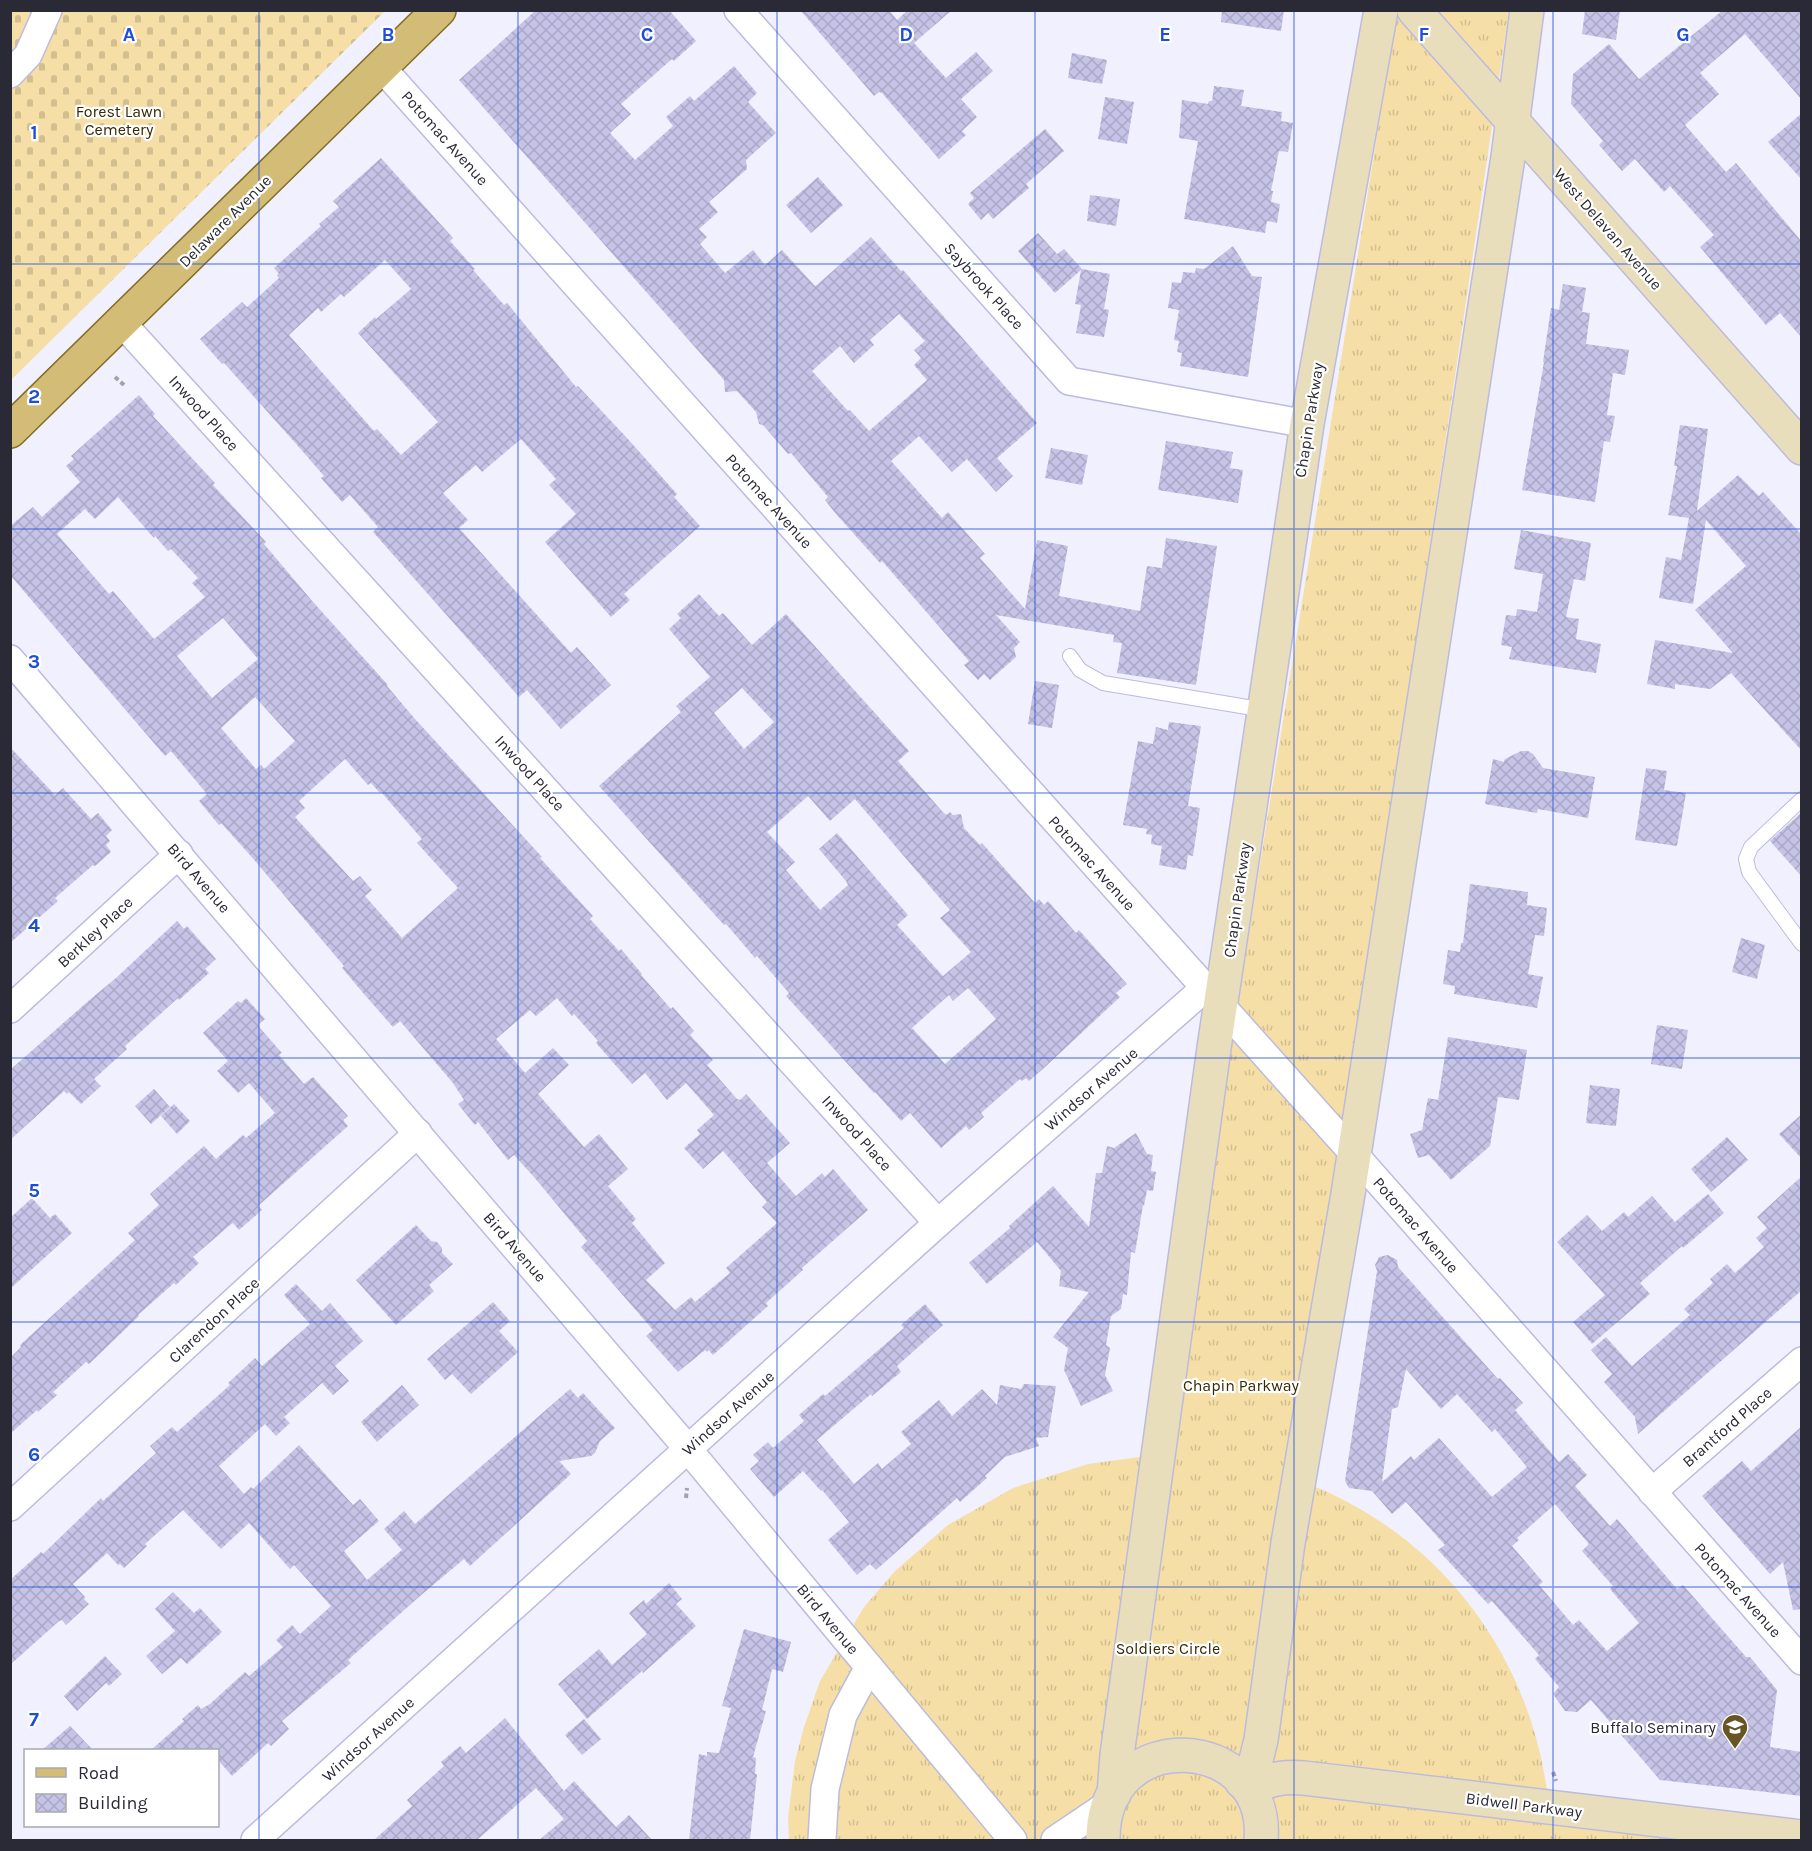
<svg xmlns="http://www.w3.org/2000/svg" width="1812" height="1851" font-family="Karla,sans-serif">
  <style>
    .grass { fill: url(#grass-tufts) }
    .cemetery { fill: url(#cemetery-stones) }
    .building { fill: url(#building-cross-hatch); fill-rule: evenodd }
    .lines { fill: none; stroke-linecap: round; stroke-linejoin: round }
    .lane-casing { stroke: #bdbbdd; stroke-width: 16 }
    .street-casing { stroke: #bdbbdd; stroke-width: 30 }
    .secondary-casing { stroke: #bdbbdd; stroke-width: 36 }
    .primary-casing { stroke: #846d24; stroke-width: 36 }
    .path { stroke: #a2a1af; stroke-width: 4; stroke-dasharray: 4.5 3; stroke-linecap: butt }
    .lane { stroke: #fff; stroke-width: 14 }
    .street { stroke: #fff; stroke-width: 27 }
    .secondary { stroke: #e9debb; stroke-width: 33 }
    .primary { stroke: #d3bd76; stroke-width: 33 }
    .grid { fill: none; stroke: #1d4ed8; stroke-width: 1.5; stroke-opacity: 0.55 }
    .labels { text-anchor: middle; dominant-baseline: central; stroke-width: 4.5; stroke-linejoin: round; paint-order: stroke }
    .park-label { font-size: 16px; fill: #372a04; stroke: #fefffe }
    .street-label { font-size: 16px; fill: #2a2936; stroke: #fefffe }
    .poi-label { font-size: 16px; fill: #2a2936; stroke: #fefffe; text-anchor: end }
    .grid-label { font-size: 20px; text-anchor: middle; font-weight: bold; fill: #1d4ed8; stroke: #fefffe; stroke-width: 4.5; stroke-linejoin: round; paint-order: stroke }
  </style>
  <defs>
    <pattern id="grass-tufts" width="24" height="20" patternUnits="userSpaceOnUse" patternTransform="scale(1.5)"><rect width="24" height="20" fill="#f5dfa6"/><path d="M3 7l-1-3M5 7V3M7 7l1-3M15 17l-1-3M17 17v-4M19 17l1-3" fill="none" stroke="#d2bf90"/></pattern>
    <pattern id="cemetery-stones" width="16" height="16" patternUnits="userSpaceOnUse" patternTransform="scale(1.5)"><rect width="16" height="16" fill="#f5dfa6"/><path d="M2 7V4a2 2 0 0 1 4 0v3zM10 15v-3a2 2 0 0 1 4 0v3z" fill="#d2bf90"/></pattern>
    <pattern id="building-cross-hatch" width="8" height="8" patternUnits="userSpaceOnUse" patternTransform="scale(1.5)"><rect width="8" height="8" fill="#c6c4e6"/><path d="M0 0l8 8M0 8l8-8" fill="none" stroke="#aaa8c6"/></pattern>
  </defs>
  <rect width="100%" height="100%" fill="#f0f0fe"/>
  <path class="grass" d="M1397 11H1509L1292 1478C1429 1525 1524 1642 1546 1784 1549 1797 1547 1812 1548 1825L1679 1840H789L788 1818 795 1761 804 1727 820 1681 864 1607 895 1571 948 1525 1013 1488 1088 1464 1148 1456H1165Z"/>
  <polygon class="cemetery" points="11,11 385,11 11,380"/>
  <g class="building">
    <path d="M536 10H669L696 41 674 61 672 59 621 104 631 114 610 133 635 160 673 126 666 117 690 96 694 101 734 66 757 93 748 102 776 133 746 160 747 169 709 202 718 212 699 229 707 237 700 244 725 273 753 250 765 265 782 250 815 286 817 285 871 237 901 271 903 270 1037 423 997 458 1013 476 996 492 967 459 952 472 919 436 891 461 942 518 948 512 985 554 980 558 1025 609 1037 540 1068 546 1059 596 1140 611 1147 566 1162 568 1166 538 1217 546 1196 685 1117 673 1122 643 1113 642 1114 635 996 615 1020 642 1014 648 1016 657 990 680 984 674 978 680 964 665 969 661 882 561 880 563 836 514 825 500 828 497 818 485 791 453 788 454 763 425 759 424 756 412 737 391 725 392 724 380 459 80ZM899 314 925 341 914 350 921 358 914 365 927 380 869 431 850 410 848 411 812 371 840 346 854 363 874 345 870 340Z"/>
    <polygon points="800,10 889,10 897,20 908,10 952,10 914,43 946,78 976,52 993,71 961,99 977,117 962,131 966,135 939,159 882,93 879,92 874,96"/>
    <polygon points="1222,10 1284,10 1281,31 1221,22"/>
    <polygon points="1585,10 1620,10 1616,40 1582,34"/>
    <polygon points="1723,10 1802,10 1802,100 1745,34 1700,73 1719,94 1685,125 1726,172 1736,163 1802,242 1802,338 1780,313 1766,325 1700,247 1714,235 1670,186 1664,192 1635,159 1622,171 1599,145 1603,141 1571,104 1573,74 1609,44 1639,79"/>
    <polygon points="1072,53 1107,60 1102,84 1068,78"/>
    <polygon points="1214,86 1244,90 1241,106 1282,112 1281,121 1293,123 1288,152 1279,151 1271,191 1273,191 1271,202 1280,204 1277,223 1267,221 1265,233 1184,219 1198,141 1179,138 1182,100 1208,104 1209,101 1212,101"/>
    <polygon points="1105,97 1134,102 1127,144 1098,139"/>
    <polygon points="1802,113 1802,180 1768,142"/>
    <polygon points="1045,129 1064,151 1026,184 1029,188 993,219 988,213 981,220 968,204 974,198 970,193"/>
    <path d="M381 158 453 238 450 241 475 269 473 270 504 305 507 303 576 387 578 386 627 438 677 494 674 497 700 526 624 594 630 600 611 617 545 542 576 514 549 485 556 479 521 439 482 472 476 465 443 493 468 520 459 528 571 653 577 647 611 685 561 729 527 690 519 697 373 532 378 527 350 495 342 502 321 478 324 476 298 446 224 363 222 364 200 339 242 302 247 307 279 278 277 275 279 274 274 268 321 226 319 224 339 207 333 201ZM385 260 411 289 376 319 375 317 358 333 438 422 401 455 377 429 374 431 289 335 318 308 321 312 341 294 344 297Z"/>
    <polygon points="818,177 843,205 811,233 786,205"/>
    <polygon points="1090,195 1120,199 1116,226 1087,221"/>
    <polygon points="1038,233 1057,254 1064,249 1082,269 1110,274 1104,309 1109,310 1104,337 1076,333 1081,305 1075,304 1081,270 1055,293 1018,251"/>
    <polygon points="1233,246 1252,276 1262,277 1248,377 1180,366 1182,353 1177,352 1179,341 1174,340 1179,310 1168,308 1172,282 1181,283 1183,272 1195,273 1196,268 1204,269"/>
    <polygon points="1563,284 1586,288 1582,312 1590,313 1586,344 1629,350 1625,375 1613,373 1607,415 1615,416 1610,442 1604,441 1595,502 1522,490 1544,362 1543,362 1551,308 1559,310"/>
    <path d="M139 395 155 414 153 416 215 483 213 485 266 542 264 544 313 602 388 685 387 686 415 719 542 857 540 858 593 916 590 919 619 951 621 949 642 974 641 975 671 1009 673 1007 694 1031 690 1035 713 1060 707 1065 737 1099 740 1100 746 1094 790 1143 767 1163 796 1196 822 1173 825 1177 833 1169 868 1210 802 1268 803 1270 766 1303 768 1306 713 1355 709 1350 707 1352 705 1350 678 1372 646 1336 653 1330 581 1247 587 1241 534 1177 514 1155 508 1160 478 1122 475 1125 458 1104 464 1100 453 1083 400 1021 393 1027 364 994 342 968 344 966 250 855 221 823 219 825 199 801 207 794 171 751 165 756 10 575V526L33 507 42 517 80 482 66 466 74 459 71 456ZM118 497 154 538 155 536 168 551 171 549 198 578 192 583 205 597 154 639 113 591 109 594 57 534 85 509 95 519ZM223 618 258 659 212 698 177 656ZM255 697 295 741 264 769 261 765 256 769 221 728ZM345 759 368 785 371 783 380 793 381 792 422 839 417 843 458 888 402 938 365 896 372 890 360 876 353 881 295 817 305 808 299 801ZM557 998 572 1016 574 1014 598 1041 596 1043 632 1084 645 1073 667 1100 686 1083 714 1115 697 1130 700 1134 684 1148 703 1169 723 1151 767 1202 762 1207 777 1223 726 1268 730 1273 695 1302 691 1297 675 1310 646 1280 665 1263 632 1223 636 1219 608 1186 628 1169 599 1134 584 1147 538 1094 569 1065 553 1048 525 1073 496 1039 530 1010 536 1016Z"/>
    <polygon points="1680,425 1708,429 1697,511 1738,475 1759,496 1763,492 1802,535 1802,751 1731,673 1710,689 1675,684 1675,689 1647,684 1655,640 1733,653 1695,610 1746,566 1706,520 1693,604 1659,598 1666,557 1681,560 1689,518 1668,515 1677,466 1674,466"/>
    <polygon points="1166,441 1233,452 1230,468 1243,470 1238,503 1158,490"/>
    <polygon points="1051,448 1088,455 1082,485 1045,478"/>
    <polygon points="1521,530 1591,543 1585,581 1574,579 1566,617 1579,619 1576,639 1601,644 1596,673 1509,659 1512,647 1501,645 1506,615 1516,616 1517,609 1537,612 1543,574 1514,569"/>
    <path d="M699 594 719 616 723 613 752 645 786 614 909 751 898 761 941 810 946 815 950 812 953 815 961 814 964 828 980 845 982 843 1035 903 1039 899 1044 905 1048 901 1076 933 1079 930 1127 984 1116 993 1120 997 1044 1068 1029 1081 1026 1078 1022 1081 1020 1079 981 1113 984 1117 969 1130 966 1126 941 1148 910 1113 901 1121 875 1092 874 1093 786 996 789 993 757 956 755 958 726 924 724 925 599 786 681 712 676 706 710 677 669 629 681 618 677 614ZM742 688 774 722 744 749 714 713ZM808 796 830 821 855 799 950 910 940 918 971 952 943 976 897 925 908 915 837 833 819 849 846 881 848 885 820 910 786 870 795 862 767 832ZM968 988 996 1019 945 1064 912 1028 949 995 953 1001Z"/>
    <polygon points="1035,681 1059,685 1052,728 1028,724"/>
    <polygon points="1169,722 1201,726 1188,806 1200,808 1193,856 1188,855 1186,870 1159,865 1162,846 1151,844 1152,835 1146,834 1147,829 1123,825 1138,741 1153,744 1156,727 1168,730"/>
    <polygon points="10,747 55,795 63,788 91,819 98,813 112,830 106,836 110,841 106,845 111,852 95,866 93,865 55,898 58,901 10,943"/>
    <polygon points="1521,751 1528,751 1533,754 1543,768 1595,777 1588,818 1538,809 1537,813 1485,804 1493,759 1504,762 1505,759"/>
    <polygon points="1646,768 1667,771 1664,790 1686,793 1677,846 1635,840"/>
    <polygon points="1802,812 1802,877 1770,841"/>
    <polygon points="1470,884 1528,892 1527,905 1547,908 1544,936 1535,935 1528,974 1543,977 1537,1008 1454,994 1455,986 1443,984 1448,950 1460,952 1461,943 1463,943"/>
    <polygon points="177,921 184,929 187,926 216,959 205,969 209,973 179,1000 178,998 125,1046 127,1049 94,1079 101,1086 81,1104 69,1092 67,1094 64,1091 10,1140 10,1070 86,1003 116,978"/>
    <polygon points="1741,938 1765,945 1757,979 1732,972"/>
    <polygon points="246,998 265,1019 259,1024 259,1027 282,1053 279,1055 304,1084 313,1077 348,1116 343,1120 348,1126 258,1206 262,1210 239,1230 233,1223 230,1225 193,1257 199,1263 176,1285 174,1283 138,1315 139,1316 89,1364 86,1362 53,1392 57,1395 38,1412 37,1410 10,1434 11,1357 21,1347 20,1345 135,1240 128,1233 159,1205 150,1194 204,1146 216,1159 243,1135 246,1138 275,1113 249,1083 238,1093 217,1071 228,1061 203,1033 238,1001 241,1003"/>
    <polygon points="1657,1025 1688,1030 1682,1069 1651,1064"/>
    <polygon points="1448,1037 1527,1050 1519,1100 1498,1097 1490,1146 1451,1180 1429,1155 1418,1158 1410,1134 1422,1130 1428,1098 1438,1100"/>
    <polygon points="1590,1085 1620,1089 1616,1126 1586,1123"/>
    <polygon points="154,1089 170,1107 151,1124 135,1106"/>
    <polygon points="174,1104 190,1121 177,1134 161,1116"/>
    <polygon points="1802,1114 1802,1159 1779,1134"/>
    <polygon points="1136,1133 1147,1154 1153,1155 1151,1171 1156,1172 1153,1191 1147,1190 1144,1206 1143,1205 1135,1253 1131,1252 1127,1295 1123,1294 1121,1309 1111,1316 1106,1345 1110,1348 1105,1375 1113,1391 1081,1406 1064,1370 1068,1348 1053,1337 1089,1292 1059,1286 1061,1271 1037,1242 987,1284 969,1263 1010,1228 1009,1226 1053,1186 1089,1227 1096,1173 1102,1173 1107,1146 1114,1148"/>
    <polygon points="1727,1137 1748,1160 1711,1192 1691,1169"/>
    <polygon points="1802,1176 1802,1290 1638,1434 1635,1417 1604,1382 1612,1374 1591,1350 1606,1337 1632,1366 1690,1315 1684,1309 1713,1283 1710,1279 1727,1264 1735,1273 1764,1247 1756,1238 1767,1228 1757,1217"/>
    <polygon points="1708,1194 1724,1213 1683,1248 1682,1246 1640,1283 1650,1294 1592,1344 1573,1322 1605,1295 1557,1242 1587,1215 1602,1231 1624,1212 1628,1217 1652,1196 1675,1222"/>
    <polygon points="32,1198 50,1218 55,1214 72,1233 10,1289 10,1218"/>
    <polygon points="416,1225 431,1241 437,1242 442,1248 442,1253 453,1264 429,1285 434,1291 396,1325 356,1280"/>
    <path d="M1388 1255 1397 1260 1398 1267 1498 1379 1500 1378 1523 1403 1515 1410 1559 1462 1568 1454 1587 1475 1575 1486 1610 1526 1617 1519 1677 1589 1683 1585 1746 1657H1750L1777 1690 1770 1747 1802 1752V1796L1660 1780 1591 1700 1577 1712 1565 1711 1553 1694 1559 1687 1535 1659 1539 1655 1492 1601 1488 1604 1438 1550 1445 1545 1406 1502 1392 1514 1372 1491 1349 1488 1345 1481 1377 1271 1375 1265 1379 1257ZM1406 1369 1441 1409 1457 1394 1492 1432 1495 1429 1527 1467 1492 1497 1439 1438 1414 1460 1411 1456 1382 1482 1392 1409 1398 1407ZM1555 1504 1589 1544 1582 1551 1613 1586 1610 1589 1639 1623 1607 1651 1579 1620 1573 1625 1539 1585 1543 1582 1512 1546 1519 1540 1517 1538Z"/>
    <polygon points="296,1284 322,1311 330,1303 363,1341 335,1366 349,1381 333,1395 322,1383 284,1417 290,1423 276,1436 265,1424 219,1466 244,1494 251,1487 253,1489 299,1445 353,1505 360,1499 379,1521 344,1551 367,1580 402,1550 384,1529 404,1511 415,1524 570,1389 578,1398 583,1393 615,1428 600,1441 595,1453 591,1456 559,1461 571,1474 470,1566 464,1559 420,1596 348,1660 351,1663 282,1721 289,1729 271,1746 268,1743 232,1776 218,1760 218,1750 151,1750 184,1721 182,1719 198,1705 201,1709 210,1704 245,1672 249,1676 283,1647 276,1640 292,1625 300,1634 331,1606 294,1565 290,1569 249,1523 221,1549 183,1510 145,1544 147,1546 124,1568 120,1564 118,1565 107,1553 73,1584 85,1597 84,1599 89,1604 66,1625 62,1620 59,1621 10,1665 10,1580 41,1552 43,1554 101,1498 103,1501 156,1453 150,1446 172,1427 177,1432 230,1385 228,1383 255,1358 262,1366 310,1324 284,1295"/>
    <polygon points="493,1302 510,1321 499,1331 518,1352 471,1394 452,1374 445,1380 427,1359"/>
    <polygon points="925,1304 943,1325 897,1366 901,1372 872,1396 871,1394 817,1440 854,1484 878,1463 882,1469 911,1444 901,1432 939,1400 952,1416 982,1389 997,1405 1000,1385 1021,1389 1024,1384 1056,1386 1048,1437 1036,1438 1039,1446 1005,1457 985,1476 987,1478 960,1502 957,1498 876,1570 870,1564 857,1575 828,1540 849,1522 822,1490 821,1491 803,1471 774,1497 750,1469 759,1461 753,1455 768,1442 773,1448 804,1421 799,1415 823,1394 825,1396 904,1328 901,1325"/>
    <polygon points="402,1385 419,1405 377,1442 361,1422"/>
    <polygon points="1802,1426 1802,1609 1793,1610 1783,1562 1770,1574 1702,1496 1742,1461 1751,1471"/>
    <polygon points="669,1583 682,1599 676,1604 696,1626 643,1673 642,1671 587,1719 558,1684 599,1649 612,1665 647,1634 629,1613 644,1600 646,1604"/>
    <polygon points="173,1592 194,1613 200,1608 222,1632 187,1664 181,1658 162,1674 146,1656 175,1631 155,1609"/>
    <polygon points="744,1629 791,1642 783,1672 772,1669 762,1710 766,1711 753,1757 756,1758 755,1774 757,1774 750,1840 689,1840 699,1754 707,1756 707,1752 719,1753 731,1708 722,1706"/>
    <polygon points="105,1656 122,1674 109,1686 106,1683 77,1711 64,1696"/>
    <polygon points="505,1718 564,1791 574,1781 616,1827 629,1815 652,1840 539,1840 564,1819 536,1788 477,1840 374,1840 412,1806 407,1800 444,1766 441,1762 460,1746 466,1753"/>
    <polygon points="584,1719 601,1739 582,1755 565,1735"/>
    <polygon points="70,1726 93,1750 42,1750"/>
  </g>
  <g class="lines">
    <g class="lane-casing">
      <g id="lane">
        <polyline points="1070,656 1080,670 1103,683 1265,710"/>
        <polyline points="1802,799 1751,847 1746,859 1749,872 1802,944"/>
      </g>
    </g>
    <g class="street-casing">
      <g id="street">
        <polyline points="738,10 1069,381 1307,424"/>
        <polyline points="381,67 1354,1154 1802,1661"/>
        <polyline points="10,74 28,55 48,10"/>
        <polyline points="122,323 938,1223"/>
        <polyline points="10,659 677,1436 1013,1840"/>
        <polyline points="10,1009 179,854"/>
        <polyline points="1652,1492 1802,1361"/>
        <polyline points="10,1507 418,1133"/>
        <polyline points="255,1840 938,1223 1205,988"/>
        <polyline points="822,1840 825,1789 843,1715 869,1667"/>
        <polyline points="1055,1840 1110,1803"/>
      </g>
    </g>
    <g class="secondary-casing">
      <g id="secondary">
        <polyline points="1414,10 1802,448"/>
        <polyline points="1242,1782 1254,1768 1261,1740 1288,1543 1348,1194 1508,157 1527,10"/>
        <path d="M1248 1788C1269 1780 1281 1776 1304 1778L1802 1837"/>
        <polyline points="1114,1794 1117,1755 1214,1048 1307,424 1381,10"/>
        <path d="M1103 1840C1102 1721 1270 1733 1261 1840"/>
      </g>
    </g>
    <g class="primary-casing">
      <polyline id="primary" points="10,431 439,10"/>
    </g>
    <g class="path">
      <polyline points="115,377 124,385"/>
      <polyline points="686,1498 687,1488"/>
      <polyline points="1553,1772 1556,1781"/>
    </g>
    <use href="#lane" class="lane"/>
    <use href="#street" class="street"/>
    <use href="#secondary" class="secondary"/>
    <use href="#primary" class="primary"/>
  </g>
  <path class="grid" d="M259 10V1840M518 10V1840M777 10V1840M1035 10V1840M1294 10V1840M1553 10V1840M10 264H1802M10 529H1802M10 793H1802M10 1058H1802M10 1322H1802M10 1587H1802"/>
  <defs>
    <g id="school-pin" transform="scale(1.35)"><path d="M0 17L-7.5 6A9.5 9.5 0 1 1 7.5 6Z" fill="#675523" stroke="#fefffe"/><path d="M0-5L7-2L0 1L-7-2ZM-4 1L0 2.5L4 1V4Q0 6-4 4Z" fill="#fff"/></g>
  </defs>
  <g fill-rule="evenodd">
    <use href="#school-pin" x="1735" y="1727"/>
  </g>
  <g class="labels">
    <g class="park-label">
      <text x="119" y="111">Forest Lawn<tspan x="119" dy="18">Cemetery</tspan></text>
      <text x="1241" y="1385">Chapin Parkway</text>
      <text x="1168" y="1648">Soldiers Circle</text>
    </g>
    <g class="street-label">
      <text transform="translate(445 138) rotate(48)">Potomac Avenue</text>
      <text transform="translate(225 221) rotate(-45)">Delaware Avenue</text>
      <text transform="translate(1608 229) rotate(49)">West Delavan Avenue</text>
      <text transform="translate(984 286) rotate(48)">Saybrook Place</text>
      <text transform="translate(204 413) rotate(48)">Inwood Place</text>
      <text transform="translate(1309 420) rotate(-81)">Chapin Parkway</text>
      <text transform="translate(769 501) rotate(48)">Potomac Avenue</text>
      <text transform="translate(530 773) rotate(48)">Inwood Place</text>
      <text transform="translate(1092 863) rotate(48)">Potomac Avenue</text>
      <text transform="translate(199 878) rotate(49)">Bird Avenue</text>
      <text transform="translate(1237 900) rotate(-82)">Chapin Parkway</text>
      <text transform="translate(95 932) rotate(-43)">Berkley Place</text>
      <text transform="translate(1091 1089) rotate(-41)">Windsor Avenue</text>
      <text transform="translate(857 1133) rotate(48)">Inwood Place</text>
      <text transform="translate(1416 1225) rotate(49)">Potomac Avenue</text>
      <text transform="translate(515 1247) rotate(49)">Bird Avenue</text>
      <text transform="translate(214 1320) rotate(-43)">Clarendon Place</text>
      <text transform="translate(728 1413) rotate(-42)">Windsor Avenue</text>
      <text transform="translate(1727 1427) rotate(-41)">Brantford Place</text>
      <text transform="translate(1738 1590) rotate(48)">Potomac Avenue</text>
      <text transform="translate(828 1619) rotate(50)">Bird Avenue</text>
      <text transform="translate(368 1739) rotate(-42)">Windsor Avenue</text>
      <text transform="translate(1524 1805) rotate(7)">Bidwell Parkway</text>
    </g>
    <g class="poi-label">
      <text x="1716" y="1727">Buffalo Seminary</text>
    </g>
  </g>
  <g class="grid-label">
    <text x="129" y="41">A</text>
    <text x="388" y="41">B</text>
    <text x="647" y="41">C</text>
    <text x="906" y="41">D</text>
    <text x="1165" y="41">E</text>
    <text x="1424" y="41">F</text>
    <text x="1683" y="41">G</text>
    <text x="34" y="139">1</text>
    <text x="34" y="403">2</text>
    <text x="34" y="668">3</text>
    <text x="34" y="932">4</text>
    <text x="34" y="1197">5</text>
    <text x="34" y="1461">6</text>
    <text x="34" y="1726">7</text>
  </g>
  <rect width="1812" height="1851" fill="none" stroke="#2a2936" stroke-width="24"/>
  <rect x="24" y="1749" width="195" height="78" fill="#fefffe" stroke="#a9a9ae" stroke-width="1.5"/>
  <rect x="36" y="1768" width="30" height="9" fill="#d3bd76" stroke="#a9a9ae" stroke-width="1.5"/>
  <text x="78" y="1779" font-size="18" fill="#2a2936">Road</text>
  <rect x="36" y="1794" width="30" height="18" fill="url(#building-cross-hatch)" stroke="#a9a9ae" stroke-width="1.5"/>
  <text x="78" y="1809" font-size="18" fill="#2a2936">Building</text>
</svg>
